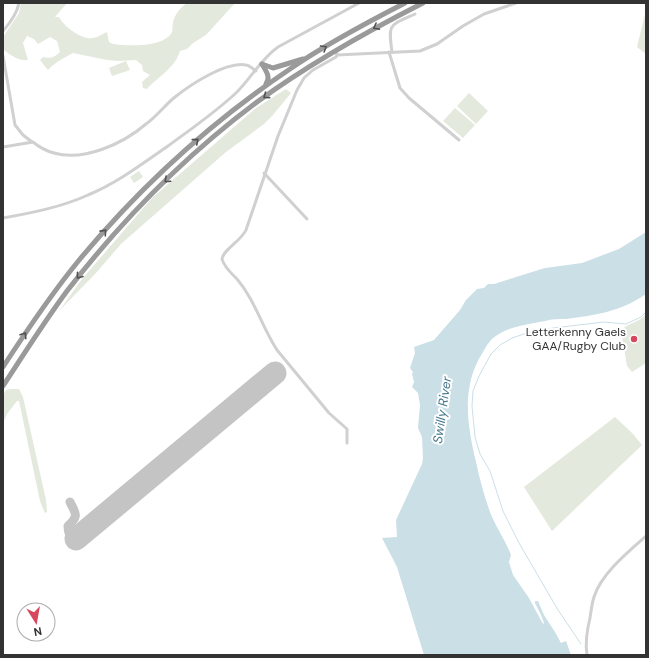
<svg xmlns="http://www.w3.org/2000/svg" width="649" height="658" font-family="'DM Sans',sans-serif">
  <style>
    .green { fill: #e4e9dd }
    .water { fill: #cbdfe7 }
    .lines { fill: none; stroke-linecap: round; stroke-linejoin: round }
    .stream { stroke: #cbdfe7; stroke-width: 1 }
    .taxiway { stroke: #c4c4c4; stroke-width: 9 }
    .runway { stroke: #c4c4c4; stroke-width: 23 }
    .street { stroke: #d0d0d0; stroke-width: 3 }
    .highway { stroke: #9a9a9a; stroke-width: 5 }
    .oneway { stroke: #525252 }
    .poi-dot { fill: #d7485e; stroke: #fff; stroke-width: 1.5 }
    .labels { text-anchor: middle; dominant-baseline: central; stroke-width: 4; stroke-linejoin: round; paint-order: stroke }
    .poi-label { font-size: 12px; fill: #333; stroke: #fff; text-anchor: end }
    .water-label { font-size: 13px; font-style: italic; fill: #47798f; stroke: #fff }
  </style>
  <rect width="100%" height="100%" fill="#fff"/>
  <g class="green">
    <path d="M21 3H67L55 17H59C63 26 82 40 92 38 97 38 102 34 107 32L109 42 113 44C127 46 164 48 172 32 173 30 172 26 173 23 174 15 181 7 187 3H235L206 35 193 43 187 49 180 51C175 68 159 76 147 89L143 88 142 82 150 75 143 71 142 65 136 60 118 61 107 60 73 53C64 58 55 62 48 70L40 60 43 57C51 59 55 57 60 52L57 41 50 37 38 44 34 39 27 36 23 43 28 60C18 61 12 56 4 50L3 37 19 13Z"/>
    <polygon points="646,10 646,54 637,47"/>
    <polygon points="126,61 130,70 112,76 109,68"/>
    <polygon points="286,89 291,93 273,115 264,124 226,152 121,244 96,273 59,311 82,279 152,198 256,108"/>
    <polygon points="469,93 488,111 476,124 457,106"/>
    <polygon points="455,108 475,125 463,138 443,121"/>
    <polygon points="139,171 143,177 134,183 130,177"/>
    <path d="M646 314V363L632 372 627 366 621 330C628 323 640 322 646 314Z"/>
    <polygon points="11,389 19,389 23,397 46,500 47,512 45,513 40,501 19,401 17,401 7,414 3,423 3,395 6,390"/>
    <polygon points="615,417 633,434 642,445 552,531 524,487"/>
  </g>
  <path class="water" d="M646 232V294C620 312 596 315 566 319 559 319 552 319 545 321 530 324 512 326 499 334 491 338 487 345 483 352 461 386 467 424 476 462 480 480 485 500 492 517 498 530 506 542 511 555L509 562 513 575 529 598 543 624 544 623 541 615 535 603V601H538L544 615 555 632 561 643 566 641 571 655H424L397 567 382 538 397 537 396 520 422 464 423 458 422 437 418 428 420 405 418 393 412 387 414 382 412 374 413 372 410 368 415 353 414 347 434 340 460 310 466 300 477 289 484 288 488 284H494L545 268 582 263 619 249Z"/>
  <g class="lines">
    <polyline class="stream" points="581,644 558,610 519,543 503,511 490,471 480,454 475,437 472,406 473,391 479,376 491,354 500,345 512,338 530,332 553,328 604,322 626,324 641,317 646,312"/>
    <path class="taxiway" d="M70 502C76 514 79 516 68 526 68 531 69 536 74 539H76"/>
    <polyline class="runway" points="76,539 275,373"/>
    <g class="street">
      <path d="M3 31C10 23 17 14 19 3"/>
      <path d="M336 50 337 55 336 57 313 70 304 78 297 90 278 136 246 230C241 241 223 250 222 259 224 267 231 273 237 279 255 300 262 327 277 350L329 413 347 429V443"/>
      <polyline points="389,52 400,88 409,98 459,140"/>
      <path d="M392 52C388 23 389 26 415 14"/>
      <polyline points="337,55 420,51 437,44 463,26 484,14 516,3"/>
      <polyline points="3,56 15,125 23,135 32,142"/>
      <path d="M3 147 33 142C39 147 46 151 54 153 84 162 124 143 146 124 157 116 165 105 175 97 190 85 226 61 246 65 249 65 253 69 256 71"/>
      <polyline points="264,173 307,219"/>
      <path d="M3 218C31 213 62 207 88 195 117 183 142 164 168 146 191 129 216 112 237 92 251 78 261 59 278 47L359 3"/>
      <path d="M587 655C585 643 587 630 590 618 591 611 592 603 594 597 601 574 629 551 646 536"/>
    </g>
    <g class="highway">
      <polyline points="262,64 273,68 303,59"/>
      <path d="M262 64C266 71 271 77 266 84"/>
      <path d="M3 367C27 330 52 293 80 259 141 186 211 122 290 69 326 44 366 23 405 3"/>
      <path d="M3 386C24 354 44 322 67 291 122 220 186 155 257 102 309 64 366 32 423 3"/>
    </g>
  </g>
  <defs><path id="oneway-chevron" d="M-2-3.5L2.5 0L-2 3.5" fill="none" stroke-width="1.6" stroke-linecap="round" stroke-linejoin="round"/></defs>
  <g class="oneway">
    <use href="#oneway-chevron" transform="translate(376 27) rotate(152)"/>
    <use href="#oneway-chevron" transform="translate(324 48) rotate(-31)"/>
    <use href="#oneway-chevron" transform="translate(266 96) rotate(144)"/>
    <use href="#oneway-chevron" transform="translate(196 141) rotate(-40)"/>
    <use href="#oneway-chevron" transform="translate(167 180) rotate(137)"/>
    <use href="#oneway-chevron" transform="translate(104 232) rotate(-48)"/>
    <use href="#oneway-chevron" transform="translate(79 276) rotate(128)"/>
    <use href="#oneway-chevron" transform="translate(24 335) rotate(-56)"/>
  </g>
  <circle class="poi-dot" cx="634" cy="339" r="4"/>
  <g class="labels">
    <g class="poi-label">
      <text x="626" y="332">Letterkenny Gaels<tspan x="626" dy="14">GAA/Rugby Club</tspan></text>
    </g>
    <g class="water-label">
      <text transform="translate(442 410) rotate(-82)">Swilly River</text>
    </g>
  </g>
  <rect width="649" height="658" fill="none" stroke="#333333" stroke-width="8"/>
  <g transform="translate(36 622) rotate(169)"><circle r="19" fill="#ffffff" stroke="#adadad"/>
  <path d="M0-3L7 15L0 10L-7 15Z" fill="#d7485e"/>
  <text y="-6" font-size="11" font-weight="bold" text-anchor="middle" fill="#333333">N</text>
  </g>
</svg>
